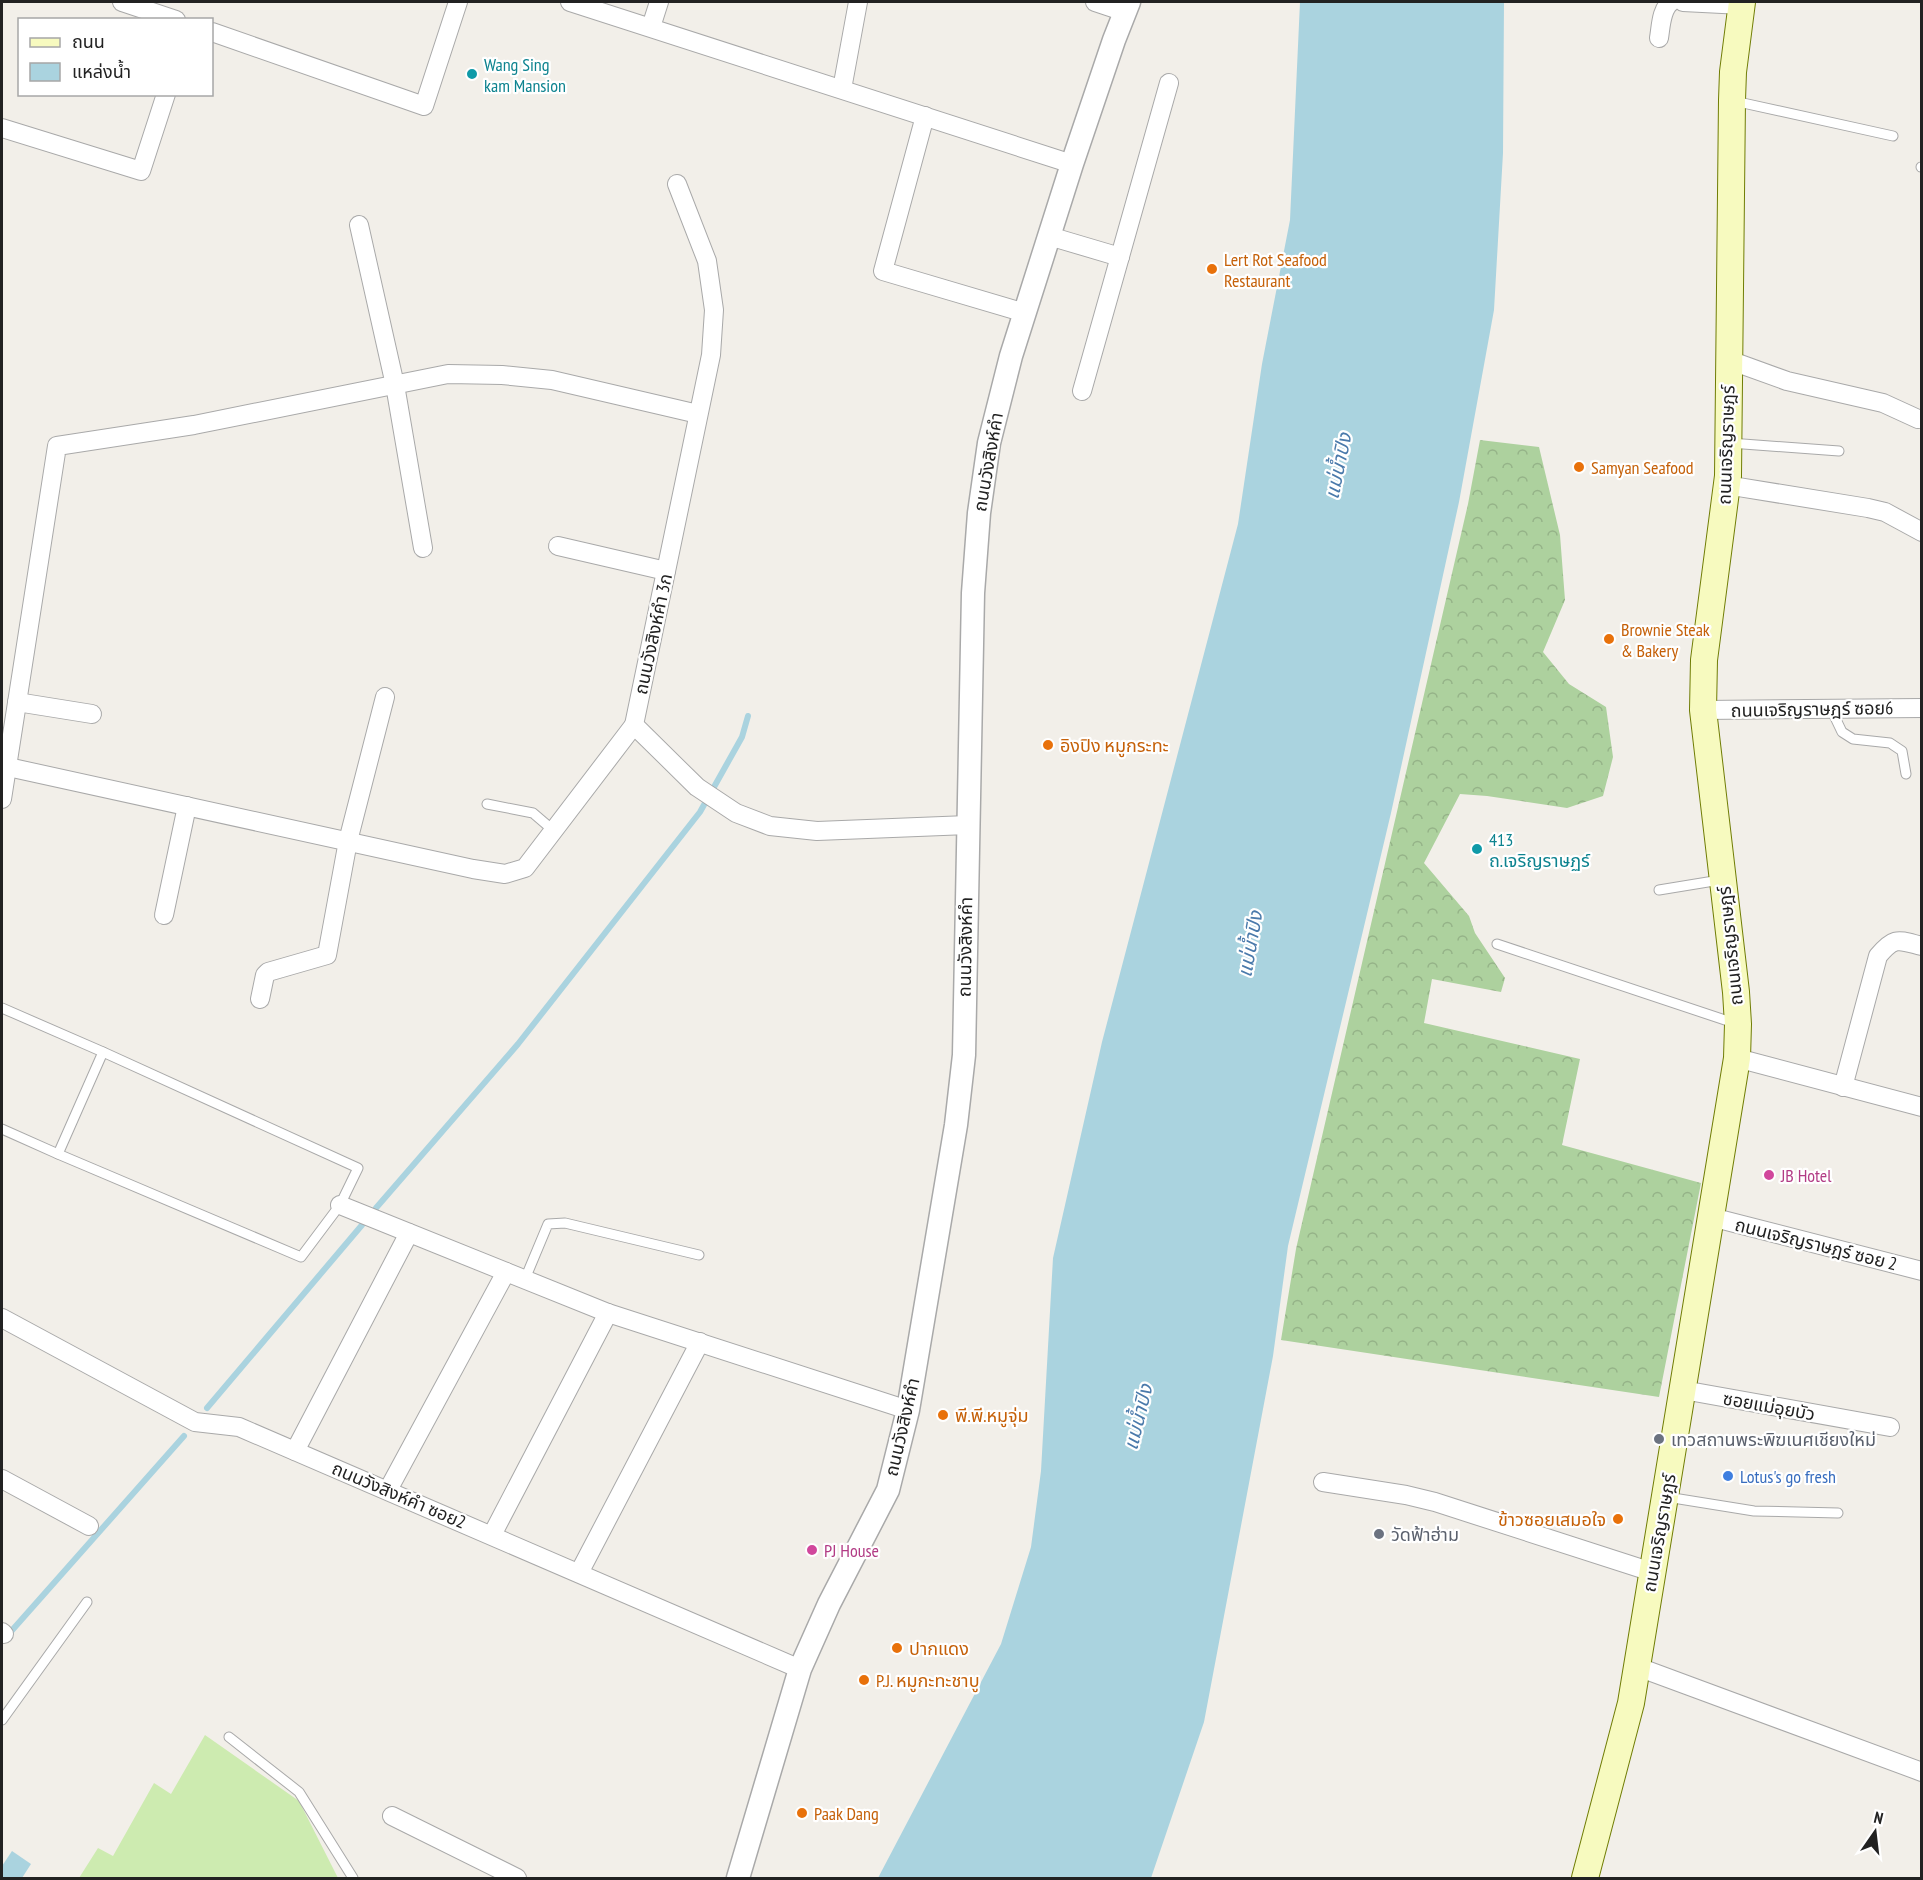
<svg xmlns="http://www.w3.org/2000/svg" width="1923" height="1880" font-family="'PT Sans Narrow','Noto Sans Thai',sans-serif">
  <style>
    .grass { fill: #cdebb0 }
    .forest { fill: url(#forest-crowns) }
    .water { fill: #aad3df }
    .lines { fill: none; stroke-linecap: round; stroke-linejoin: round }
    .stream { stroke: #aad3df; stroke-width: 6 }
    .service-casing { stroke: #a9a9a9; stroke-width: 11 }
    .minor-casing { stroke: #a9a9a9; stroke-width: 20 }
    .tertiary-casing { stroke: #a9a9a9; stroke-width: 25 }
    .secondary-casing { stroke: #707d05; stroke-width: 28 }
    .service { stroke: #fff; stroke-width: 9 }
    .minor { stroke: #fff; stroke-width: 18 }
    .tertiary { stroke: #fff; stroke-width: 22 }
    .secondary { stroke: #f7fabf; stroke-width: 26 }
    .culture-dot { fill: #0f9aa8; stroke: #fff; stroke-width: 2 }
    .food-dot { fill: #e8710a; stroke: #fff; stroke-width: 2 }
    .hotel-dot { fill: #d1479c; stroke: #fff; stroke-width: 2 }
    .worship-dot { fill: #6b7280; stroke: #fff; stroke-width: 2 }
    .shop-dot { fill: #3f7fe0; stroke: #fff; stroke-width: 2 }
    .labels { text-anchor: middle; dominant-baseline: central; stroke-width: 4.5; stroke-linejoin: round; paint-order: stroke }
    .culture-label { font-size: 18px; fill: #0d838f; stroke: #fff; text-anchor: start }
    .food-label { font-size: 18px; fill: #c56008; stroke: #fff; text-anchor: start }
    .street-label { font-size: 18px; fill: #222; stroke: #fff }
    .hotel-label { font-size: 18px; fill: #b23c85; stroke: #fff; text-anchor: start }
    .worship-label { font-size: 18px; fill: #5b616d; stroke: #fff; text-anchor: start }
    .shop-label { font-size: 18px; fill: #366cbe; stroke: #fff; text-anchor: start }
    .water-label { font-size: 20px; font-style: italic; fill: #4a7aab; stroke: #fff }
  </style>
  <defs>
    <pattern id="forest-crowns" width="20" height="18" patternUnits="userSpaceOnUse" patternTransform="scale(1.5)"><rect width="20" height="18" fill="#add19e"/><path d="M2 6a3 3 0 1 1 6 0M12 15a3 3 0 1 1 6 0" fill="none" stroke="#95b388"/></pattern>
  </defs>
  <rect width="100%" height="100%" fill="#f2efe9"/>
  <polygon class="grass" points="205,1735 299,1801 338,1878 79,1878 98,1848 113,1856 154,1783 171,1794"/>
  <polygon class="forest" points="1480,440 1539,447 1560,535 1565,600 1543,652 1569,684 1606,707 1613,757 1603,796 1567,808 1487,796 1460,794 1424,863 1469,916 1475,933 1505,978 1501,992 1432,979 1424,1023 1580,1059 1562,1145 1701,1183 1659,1397 1281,1340 1296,1249 1468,504"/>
  <g class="water">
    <polygon points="1300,2 1504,2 1503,153 1494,310 1459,502 1391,813 1288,1246 1273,1356 1204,1722 1151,1878 878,1878 1001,1644 1031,1547 1041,1471 1053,1258 1102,1042 1238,524 1262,364 1290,220"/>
    <polygon points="12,1851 31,1864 22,1878 2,1878 2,1866"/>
  </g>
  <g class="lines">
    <g class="stream">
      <polyline points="376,1208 518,1044 700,812 742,737 748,716"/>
      <polyline points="207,1408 362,1225"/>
      <polyline points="7,1636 184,1436"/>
    </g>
    <g class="service-casing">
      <g id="service">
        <polyline points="1734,101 1893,136"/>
        <polyline points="1921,167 1922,167"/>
        <polyline points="1730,443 1839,451"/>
        <polyline points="1831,709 1842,732 1853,739 1890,743 1902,751 1906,774"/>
        <polyline points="487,804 533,813 554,831"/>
        <polyline points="1659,890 1720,880"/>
        <polyline points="1497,944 1737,1024"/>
        <polyline points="2,1008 103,1052 358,1168 340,1205 301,1257 58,1154 2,1129"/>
        <polyline points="58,1154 103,1052"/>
        <polyline points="525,1279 548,1224 565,1223 699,1255"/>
        <polyline points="1667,1497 1754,1511 1838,1513"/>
        <polyline points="2,1720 87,1602"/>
        <polyline points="229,1737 299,1792 353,1878"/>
      </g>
    </g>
    <g class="minor-casing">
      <g id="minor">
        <polyline points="122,2 176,20"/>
        <polyline points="570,2 1072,164"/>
        <polyline points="1095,2 1125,12"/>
        <polyline points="1683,2 1742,5"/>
        <polyline points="651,27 659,2"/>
        <polyline points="212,32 424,106 458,2"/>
        <path d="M1659 38C1661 26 1661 9 1671 2"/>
        <polyline points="842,89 858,2"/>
        <polyline points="925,116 883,271 1025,313"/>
        <polyline points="2,128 141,171 166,94"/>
        <polyline points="677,184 707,261 714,310 711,355 634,725 697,787 736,813 770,826 817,831 968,825"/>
        <polyline points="359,225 395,385 423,548"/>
        <polyline points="1049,236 1120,257"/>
        <polyline points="1729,360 1787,381 1883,403 1918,419"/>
        <polyline points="1082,391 1169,83"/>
        <polyline points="1726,485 1868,508 1885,512 1922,532"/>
        <polyline points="558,546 666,571"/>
        <polyline points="17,702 92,714"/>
        <polyline points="1703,710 1922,708"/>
        <polyline points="8,767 473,869 505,874 525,868 634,725"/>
        <polyline points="2,799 57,446 194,425 448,374 502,375 552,380 698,414"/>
        <polyline points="164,915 187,806"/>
        <polyline points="260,999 265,975 268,972 327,955 348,841 385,697"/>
        <polyline points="1737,1058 1922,1107"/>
        <path d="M1843 1087 1878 956C1895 936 1898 940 1922 946"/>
        <polyline points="340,1205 608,1313 908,1410"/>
        <polyline points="1711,1217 1922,1271"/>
        <polyline points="2,1318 195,1422 239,1427 800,1669"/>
        <polyline points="1683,1390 1890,1427"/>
        <polyline points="295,1451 409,1233"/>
        <polyline points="2,1479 89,1526"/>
        <polyline points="1323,1482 1406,1495 1435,1502 1652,1572"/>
        <polyline points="388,1490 506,1272"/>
        <polyline points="492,1535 608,1313"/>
        <polyline points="579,1573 700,1342"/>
        <polyline points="2,1632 4,1634"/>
        <polyline points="1638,1667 1922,1772"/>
        <polyline points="392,1816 517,1878"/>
      </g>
    </g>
    <g class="tertiary-casing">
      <polyline id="tertiary" points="738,1878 800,1669 829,1604 888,1490 908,1410 956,1125 964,1055 973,593 979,513 989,443 1011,356 1072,164 1114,40 1129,2"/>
    </g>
    <g class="secondary-casing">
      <polyline id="secondary" points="1585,1878 1631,1703 1737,1058 1738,1024 1736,992 1703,710 1704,660 1728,476 1732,100 1733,72 1742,2"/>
    </g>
    <use href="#service" class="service"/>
    <use href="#minor" class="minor"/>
    <use href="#tertiary" class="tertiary"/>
    <use href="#secondary" class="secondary"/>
  </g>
  <g class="culture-dot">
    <circle cx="472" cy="74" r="6"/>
    <circle cx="1477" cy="849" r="6"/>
  </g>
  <g class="food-dot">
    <circle cx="1212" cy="269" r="6"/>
    <circle cx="1579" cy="467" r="6"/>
    <circle cx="1609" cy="639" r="6"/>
    <circle cx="1048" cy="745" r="6"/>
    <circle cx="943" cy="1415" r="6"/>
    <circle cx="1618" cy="1519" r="6"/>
    <circle cx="897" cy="1648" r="6"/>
    <circle cx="864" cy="1680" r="6"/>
    <circle cx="802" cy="1813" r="6"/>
  </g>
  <g class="hotel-dot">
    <circle cx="1769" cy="1175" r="6"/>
    <circle cx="812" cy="1550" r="6"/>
  </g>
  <g class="worship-dot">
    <circle cx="1659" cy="1439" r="6"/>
    <circle cx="1379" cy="1534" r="6"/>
  </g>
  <circle class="shop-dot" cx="1728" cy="1476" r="6"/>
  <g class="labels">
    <g class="culture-label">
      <text x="484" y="64">Wang Sing<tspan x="484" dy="21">kam Mansion</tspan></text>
      <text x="1489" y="839">413<tspan x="1489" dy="21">ถ.เจริญราษฏร์</tspan></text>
    </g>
    <g class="food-label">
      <text x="1224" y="259">Lert Rot Seafood<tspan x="1224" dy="21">Restaurant</tspan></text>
      <text x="1591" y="467">Samyan Seafood</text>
      <text x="1621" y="629">Brownie Steak<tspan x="1621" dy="21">&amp; Bakery</tspan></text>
      <text x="1060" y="745">อิงปิง หมูกระทะ</text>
      <text x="955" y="1415">พี.พี.หมูจุ่ม</text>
      <text x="1606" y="1519" text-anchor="end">ข้าวซอยเสมอใจ</text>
      <text x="909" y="1648">ปากแดง</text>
      <text x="876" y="1680">P.J. หมูกะทะชาบู</text>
      <text x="814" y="1813">Paak Dang</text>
    </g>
    <g class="street-label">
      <text transform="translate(1726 445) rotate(-88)">ถนนเจริญราษฎร์</text>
      <text transform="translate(988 462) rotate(-80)">ถนนวังสิงห์คำ</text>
      <text transform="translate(653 634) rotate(-78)">ถนนวังสิงห์คำ 3ก</text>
      <text transform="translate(1812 709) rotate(-1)">ถนนเจริญราษฎร์ ซอย6</text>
      <text transform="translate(1730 946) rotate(-96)">ถนนเจริญราษฎร์</text>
      <text transform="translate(965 947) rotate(-89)">ถนนวังสิงห์คำ</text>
      <text transform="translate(1816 1244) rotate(14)">ถนนเจริญราษฎร์ ซอย 2</text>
      <text transform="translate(1769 1406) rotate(10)">ซอยแม่อุยบัว</text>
      <text transform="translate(902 1427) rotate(-77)">ถนนวังสิงห์คำ</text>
      <text transform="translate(399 1495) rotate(23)">ถนนวังสิงห์คำ ซอย2</text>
      <text transform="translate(1659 1533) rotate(-80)">ถนนเจริญราษฎร์</text>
    </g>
    <g class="hotel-label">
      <text x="1781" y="1175">JB Hotel</text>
      <text x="824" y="1550">PJ House</text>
    </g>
    <g class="worship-label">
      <text x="1671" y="1439">เทวสถานพระพิฆเนศเชียงใหม่</text>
      <text x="1391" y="1534">วัดฟ้าฮ่าม</text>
    </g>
    <g class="shop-label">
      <text x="1740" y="1476">Lotus's go fresh</text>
    </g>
    <g class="water-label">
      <text transform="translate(1338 466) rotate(-78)">แม่น้ำปิง</text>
      <text transform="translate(1250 944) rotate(-80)">แม่น้ำปิง</text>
      <text transform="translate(1138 1417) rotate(-76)">แม่น้ำปิง</text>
    </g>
  </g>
  <rect width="1923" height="1880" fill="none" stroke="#222222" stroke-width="6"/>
  <rect x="18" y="18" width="195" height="78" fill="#ffffff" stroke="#a7a7a7" stroke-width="1.5"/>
  <rect x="30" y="38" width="30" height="9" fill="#f7fabf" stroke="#a7a7a7" stroke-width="1.5"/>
  <text x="72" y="48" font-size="18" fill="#222222">ถนน</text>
  <rect x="30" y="63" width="30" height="18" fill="#aad3df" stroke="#a7a7a7" stroke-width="1.5"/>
  <text x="72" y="78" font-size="18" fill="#222222">แหล่งน้ำ</text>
  <g transform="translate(1875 1832) rotate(14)" stroke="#ffffff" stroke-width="4.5" paint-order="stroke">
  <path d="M0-4.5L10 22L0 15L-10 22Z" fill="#222222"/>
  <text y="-9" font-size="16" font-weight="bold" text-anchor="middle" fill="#222222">N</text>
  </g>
</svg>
